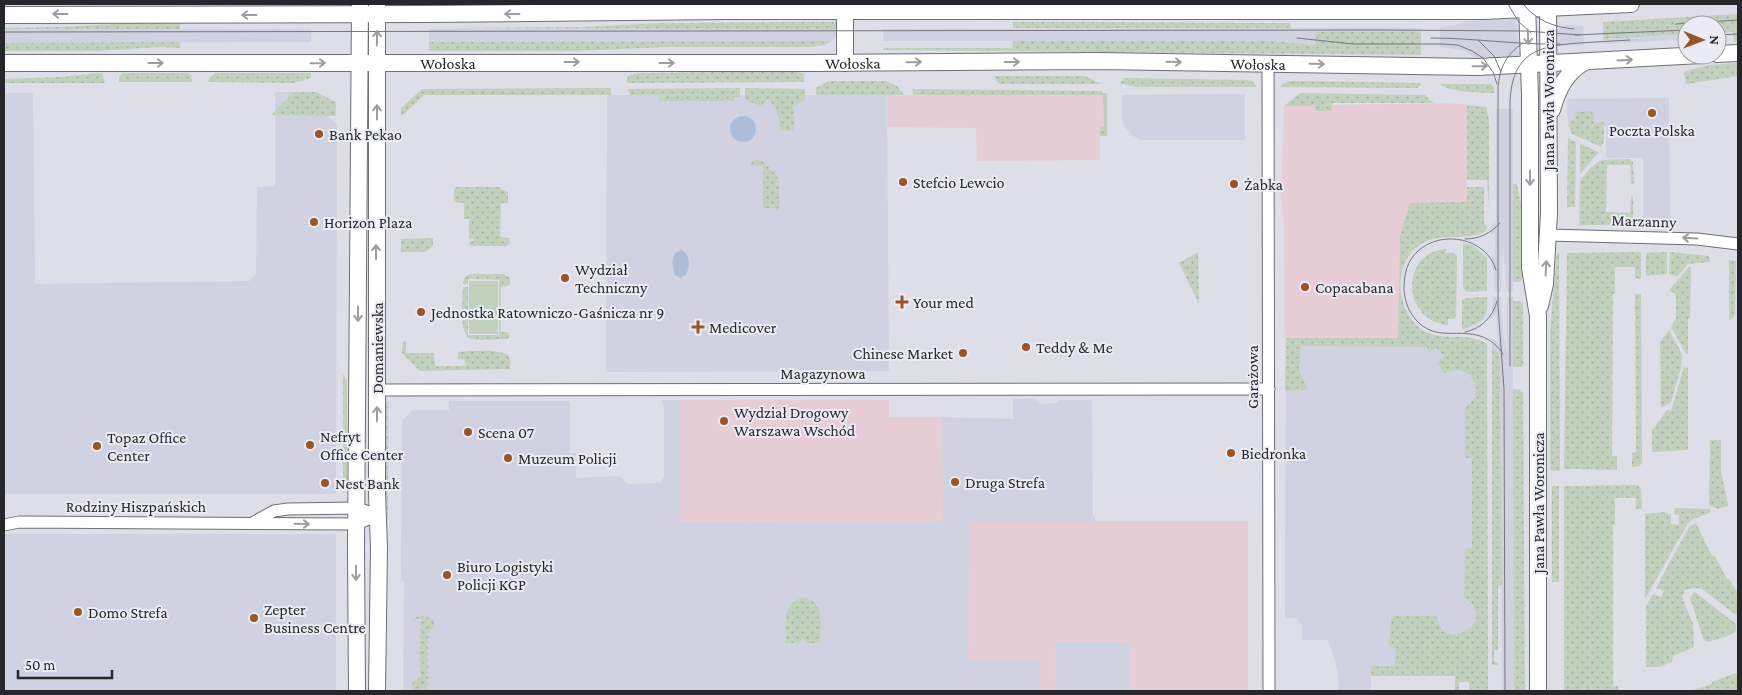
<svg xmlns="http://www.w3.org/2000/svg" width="1742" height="695" font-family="'Crimson Pro',serif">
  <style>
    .built { fill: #d0d2e1 }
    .industrial { fill: #e7cdd5 }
    .grass { fill: url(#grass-dots) }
    .pitch { fill: #c1d1bd }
    .water { fill: #aebdd7 }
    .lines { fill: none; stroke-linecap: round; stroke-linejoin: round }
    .street-casing { stroke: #6e6f77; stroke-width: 13 }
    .secondary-casing { stroke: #6e6f77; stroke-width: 18 }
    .street { stroke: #fff; stroke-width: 11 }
    .secondary { stroke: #fff; stroke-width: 16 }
    .tram { stroke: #77777d; stroke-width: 1 }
    .oneway { stroke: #9e9ea0 }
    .poi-dot { fill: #995528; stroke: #eaebf4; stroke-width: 2 }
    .labels { text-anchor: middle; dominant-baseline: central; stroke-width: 4; stroke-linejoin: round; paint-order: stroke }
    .street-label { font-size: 16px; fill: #27272b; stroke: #eaebf4 }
    .poi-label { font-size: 16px; fill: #27272b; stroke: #eaebf4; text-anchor: start }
  </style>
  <defs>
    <pattern id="grass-dots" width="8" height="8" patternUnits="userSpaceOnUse" patternTransform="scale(1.25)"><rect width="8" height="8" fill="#c1d1bd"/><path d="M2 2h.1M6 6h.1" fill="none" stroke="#a6b3a3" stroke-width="1.8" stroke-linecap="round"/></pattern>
  </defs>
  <rect width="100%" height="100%" fill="#dddee7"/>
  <g class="built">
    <polygon points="1516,19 1519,56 1477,58 1462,50 1440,47 1440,27 1455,25 1467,21"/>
    <polygon points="1566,25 1583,26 1584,45 1555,46 1555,31"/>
    <polygon points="795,28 837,29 837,36 832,41 429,42 429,29"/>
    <polygon points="1421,28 1421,32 1316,32 1316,45 1273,41 883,41 883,29"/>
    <polygon points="4,29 311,29 311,42 4,43"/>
    <polygon points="1687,34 1687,39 1603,44 1603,39"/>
    <polygon points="275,92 304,92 337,125 336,494 4,494 4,93 33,93 35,284 249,281 256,274 257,187 275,186"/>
    <polygon points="1245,94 1245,140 1140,140 1133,136 1125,127 1122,121 1122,95"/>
    <polygon points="607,95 887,95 889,371 606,372"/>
    <polygon points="1669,98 1670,223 1643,223 1643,158 1606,158 1606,126 1568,127 1567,99"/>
    <polygon points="1496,109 1513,109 1513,291 1507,292 1502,242 1501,292 1495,291 1494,274 1492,266 1492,254 1495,259 1495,233 1491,235 1491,227 1496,222"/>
    <polygon points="1494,297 1501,297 1503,332 1507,354 1507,297 1513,297 1514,691 1502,691 1500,369 1497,351 1492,346 1492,338 1498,342 1496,314 1492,319 1492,307"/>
    <polygon points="1286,338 1448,338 1476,361 1476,666 1371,667 1371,691 1339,691 1338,670 1328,640 1302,640 1302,625 1296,618 1285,618"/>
    <polygon points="1013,399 1034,399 1039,404 1057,403 1059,400 1092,400 1093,516 1095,516 1095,521 969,521 968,659 1040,659 1040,691 403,691 404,581 401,581 402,421 412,410 449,410 449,401 570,401 570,453 576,453 576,478 617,476 619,476 627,484 660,483 664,477 664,407 661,400 680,400 681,522 943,515 942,417 1013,419"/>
    <rect x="4" y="534" width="332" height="157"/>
    <polygon points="1056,642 1130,642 1130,691 1055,691"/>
  </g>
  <g class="industrial">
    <polygon points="887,95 1103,95 1104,127 1100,127 1100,160 977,161 976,128 887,127"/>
    <polygon points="1433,103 1467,104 1467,202 1400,237 1398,338 1285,338 1284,223 1281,202 1284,106"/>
    <polygon points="680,400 889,400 889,417 942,417 943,521 680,522"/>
    <polygon points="969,521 1248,521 1248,691 1130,691 1129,642 1056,642 1055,691 1040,691 1039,659 968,660"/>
  </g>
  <g class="grass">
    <polygon points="1738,14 1738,42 1734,42 1733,32 1717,33 1717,25 1687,25 1687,34 1603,39 1603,22"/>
    <polygon points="837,22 837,29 429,28 581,27 661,23"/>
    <polygon points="1013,22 1290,23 1291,28 1013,28"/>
    <polygon points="131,23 180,23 180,29 4,29 4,28 61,27"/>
    <polygon points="1316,32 1421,32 1421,55 883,50 883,48 1012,48 1013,41 1273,41 1315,45"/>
    <polygon points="832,41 825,45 812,47 668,47 576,51 429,51 429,42"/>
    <polygon points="180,42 180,48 159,47 99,51 4,51 4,43"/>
    <polygon points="1738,63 1738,76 1686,84 1684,72 1708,65"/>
    <polygon points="794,71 804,74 804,82 626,83 628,76 637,73"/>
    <polygon points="98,73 102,73 105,83 4,83 4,79 62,77"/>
    <polygon points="124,73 188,73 191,75 192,82 119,82 119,76"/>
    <polygon points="215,73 311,73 311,78 294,83 208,82 209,78"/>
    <polygon points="994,76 1085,76 1101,84 999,84"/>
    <polygon points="1124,78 1248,80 1253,82 1257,87 1135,87 1120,83"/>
    <polygon points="828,81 886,81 897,86 904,95 816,95 816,88"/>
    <polygon points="1290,81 1421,83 1420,86 1417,88 1280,87 1284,83"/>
    <path d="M1440 84H1490L1494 87V93C1482 93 1448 92 1440 84Z"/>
    <polygon points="611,88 611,95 424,95 401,117 401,108 422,89"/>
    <polygon points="740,88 740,97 734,97 734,101 659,101 659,95 630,95 628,89"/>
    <path d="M745 88 805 89V100L794 106V131H780C780 118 777 108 768 99L761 106 745 100Z"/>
    <polygon points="912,89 1102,91 1102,93 1107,93 1107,136 1100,136 1100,127 1104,127 1103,95 914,95"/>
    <polygon points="294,92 316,92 336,102 336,116 271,115"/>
    <polygon points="1300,93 1425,95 1433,103 1332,103 1332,111 1315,111 1315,106 1284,106"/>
    <polygon points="1467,105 1486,107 1489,119 1489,205 1487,180 1467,180"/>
    <polygon points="1592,111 1594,123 1604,122 1604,141 1601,147 1572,134 1570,130 1570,120 1575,120 1576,112"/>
    <polygon points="1568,138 1576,142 1575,207 1567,207"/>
    <polygon points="1580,144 1599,152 1580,174"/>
    <polygon points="756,159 762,161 777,175 779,182 779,208 776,213 776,208 763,208 763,166 751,166 751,162 754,162"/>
    <polygon points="1630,159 1633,162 1634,184 1631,183 1630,165 1607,165 1606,212 1630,213 1631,196 1633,196 1633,225 1579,225 1580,181 1590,168 1601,160"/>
    <polygon points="1513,184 1517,184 1523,214 1523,277 1520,282 1513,282"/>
    <polygon points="456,187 500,187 501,189 508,192 508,203 501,203 500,237 509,238 510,242 507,246 473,246 470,245 469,241 474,241 474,239 469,239 469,219 464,219 464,203 454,202 454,189"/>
    <path d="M1467 187H1484V224L1487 226 1486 231C1467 242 1443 232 1423 243 1391 260 1395 313 1424 331 1444 342 1468 331 1487 344L1488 691H1469V682H1459V691H1455V676H1371V666H1395V648L1389 647 1391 616H1437C1442 658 1501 619 1464 598L1465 549 1472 548V458H1465V408C1489 393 1469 359 1445 374L1437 363 1444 356 1436 348 1429 353 1427 347 1301 346 1299 370 1306 385 1307 390 1285 391 1286 338H1398L1400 237 1410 203 1467 202Z"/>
    <polygon points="433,238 433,246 425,252 401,252 401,239"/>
    <polygon points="1463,243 1474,246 1487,258 1487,291 1467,292 1463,288"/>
    <path d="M1446 249V253H1454L1457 256 1456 317 1454 319H1448V325C1401 321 1400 252 1446 249Z"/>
    <polygon points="1198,252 1199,304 1179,263"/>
    <polygon points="1641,252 1641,279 1635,278 1635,267 1615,267 1615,294 1613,294 1612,456 1617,456 1617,470 1564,469 1567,253"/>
    <polygon points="1667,252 1667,274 1646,276 1646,253"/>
    <polygon points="1670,252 1709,256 1710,262 1688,264 1677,277 1669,274"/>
    <polygon points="1557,253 1559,253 1560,471 1550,470 1550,329"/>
    <polygon points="1729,260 1736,261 1735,315 1729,321"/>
    <polygon points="1689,267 1691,267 1690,318 1688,318 1688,354 1686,354 1671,327 1676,318 1676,297 1675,294 1669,290"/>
    <path d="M504 274 510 278V285L501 287V332H508L510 336 507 339H503C493 339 481 341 471 339 458 335 463 299 463 287H468V335H499V280L468 279V284H463L464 278 469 274Z"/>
    <polygon points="1636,294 1641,294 1642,462 1640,466 1632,467 1632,453 1636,452 1635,295"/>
    <path d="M1487 297C1488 319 1484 323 1462 329V300L1466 298Z"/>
    <polygon points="1513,301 1520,301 1523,304 1523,364 1522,367 1513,367"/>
    <polygon points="1669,330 1682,354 1681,368 1671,402 1661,408 1660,342"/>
    <path d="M406 341V353H434L435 366H465V360L458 359V352C467 351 505 348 509 357 511 360 510 366 510 369L420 371 402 353 403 342Z"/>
    <polygon points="1492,346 1499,354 1500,369 1502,585 1498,586 1498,650 1494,650 1494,662 1498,663 1498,665 1492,665"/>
    <polygon points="1684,367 1688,368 1688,450 1652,452 1652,430 1668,409 1671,411"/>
    <polygon points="343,374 347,381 347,479 343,494"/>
    <polygon points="1513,389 1520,390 1523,394 1525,691 1514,691"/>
    <polygon points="388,401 388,520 384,493 384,405"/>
    <polygon points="1710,440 1721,440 1721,471 1728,504 1728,506 1718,509 1709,505"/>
    <polygon points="1638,485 1641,489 1642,509 1636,509 1636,498 1615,498 1615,525 1613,525 1613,686 1618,686 1618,691 1564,691 1564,486"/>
    <rect x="1552" y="486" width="7" height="96"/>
    <polygon points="1675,508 1710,509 1711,512 1694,519 1688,523 1645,599 1645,514 1666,512 1666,514 1671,514 1671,524 1679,525 1679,515 1674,514"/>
    <polygon points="1696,523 1712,556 1715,556 1727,579 1729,579 1738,593 1738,613 1736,615 1702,589 1694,588 1685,590 1682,597 1693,624 1694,647 1673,656 1672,662 1659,667 1646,667 1646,606 1653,594 1661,597 1664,591 1656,588 1689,527"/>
    <polygon points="1695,592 1736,624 1736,631 1728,636 1707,642 1703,638 1690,598 1693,593"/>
    <path d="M803 597C826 602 820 624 820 643H808L802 639 799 643H786C787 622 780 606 803 597Z"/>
    <polygon points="423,616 431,618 434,620 434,627 427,634 429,637 427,640 429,643 426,645 429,649 426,651 429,655 426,657 429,660 426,663 429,667 426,669 429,673 426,675 429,678 426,681 429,684 426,687 429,691 435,686 431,691 414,691 412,683 422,675 419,671 421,669 419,665 422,663 419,659 421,657 418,653 421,651 419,648 421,645 419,642 422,639 419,636 422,633 419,630 422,627 419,624 422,621 419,618 412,623 416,617"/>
    <polygon points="1738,672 1738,691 1690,691 1712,684 1712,682"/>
  </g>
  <rect class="pitch" x="469" y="281" width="29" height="53"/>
  <g class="water">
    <circle cx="743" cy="129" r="13"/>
    <path d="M682 250C691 256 690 266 686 275L680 278 675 275 672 263 675 253Z"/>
  </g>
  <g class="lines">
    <g class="street-casing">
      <g id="street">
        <polyline points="1268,63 1269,691"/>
        <polyline points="1548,235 1697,239 1738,244"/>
        <polyline points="377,390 1269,389"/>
        <polyline points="254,522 274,511 288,509 357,508 378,515"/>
        <polyline points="4,525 19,522 357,524 378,515"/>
      </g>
    </g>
    <g class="secondary-casing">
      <g id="secondary">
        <polyline points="1527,4 1530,96 1530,268 1538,316 1538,691"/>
        <polyline points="4,15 424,14 725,11 1484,11 1631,4"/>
        <polyline points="1717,54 1738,53"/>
        <path id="s1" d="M4 63H812L1099 61 1478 67 1701 55"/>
        <polyline points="845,63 845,4"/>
        <path d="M1552 110C1557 91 1567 71 1585 62"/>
        <polyline points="1540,306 1545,284 1549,213 1548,4"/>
        <polyline points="357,691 356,549 360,4"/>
        <polyline points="377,691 379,548 377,493 377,4"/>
      </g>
    </g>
    <use href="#street" class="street"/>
    <use href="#secondary" class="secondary"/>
    <g class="tram">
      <polyline points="1508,4 1518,21 1531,33"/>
      <path d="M1523 4C1536 20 1553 27 1574 29"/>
      <polyline points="1676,24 1738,20"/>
      <polyline points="4,32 1378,30 1525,31 1580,35"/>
      <polyline points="1575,35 1687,30"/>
      <polyline points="1717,35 1738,34"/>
      <polyline points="1297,38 1353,44 1442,44 1458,45 1472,51 1483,58 1493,72 1497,84"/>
      <path d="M1431 38C1474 38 1517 45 1560 44"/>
      <polyline points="1478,40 1494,56 1501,72"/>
      <path d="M1465 239C1479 239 1490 234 1500 223"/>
      <path d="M1496 270C1487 238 1442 229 1418 251 1407 261 1404 274 1404 289 1405 311 1419 331 1442 333 1455 334 1468 332 1480 336 1490 339 1498 346 1503 354"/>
      <path d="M1465 332C1481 329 1493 317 1497 301"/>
      <path d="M1510 366V100C1513 53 1537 46 1579 43 1596 42 1613 41 1630 40"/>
      <path d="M1505 691 1504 389 1498 306V89C1499 69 1506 54 1523 43"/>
    </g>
  </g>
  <defs><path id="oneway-shaft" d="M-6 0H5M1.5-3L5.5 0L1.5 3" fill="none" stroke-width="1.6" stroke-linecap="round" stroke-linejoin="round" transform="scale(1.25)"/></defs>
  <g class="oneway">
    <use href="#oneway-shaft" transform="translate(60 14) rotate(180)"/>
    <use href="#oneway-shaft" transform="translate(512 14) rotate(180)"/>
    <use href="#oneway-shaft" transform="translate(249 15) rotate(180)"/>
    <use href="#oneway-shaft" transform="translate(1528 37) rotate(88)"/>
    <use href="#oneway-shaft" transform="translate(377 38) rotate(-89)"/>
    <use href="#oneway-shaft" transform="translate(1625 60) rotate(-3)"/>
    <use href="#oneway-shaft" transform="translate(572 62)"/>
    <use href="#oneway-shaft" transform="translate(914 62) rotate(-1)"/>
    <use href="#oneway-shaft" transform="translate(1012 62)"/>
    <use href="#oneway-shaft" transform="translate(1174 62) rotate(1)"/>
    <use href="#oneway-shaft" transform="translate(156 63)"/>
    <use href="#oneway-shaft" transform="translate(318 63) rotate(-1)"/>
    <use href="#oneway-shaft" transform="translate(667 63)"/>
    <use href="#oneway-shaft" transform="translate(1317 64) rotate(1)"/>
    <use href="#oneway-shaft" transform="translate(1480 66) rotate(-1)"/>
    <use href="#oneway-shaft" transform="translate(377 112) rotate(-90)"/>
    <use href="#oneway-shaft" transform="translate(1530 178) rotate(90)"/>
    <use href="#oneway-shaft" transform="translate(1690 238) rotate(-177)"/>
    <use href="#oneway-shaft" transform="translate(376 252) rotate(-90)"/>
    <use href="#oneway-shaft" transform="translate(1546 268) rotate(-87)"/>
    <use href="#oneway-shaft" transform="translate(358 314) rotate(90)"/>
    <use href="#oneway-shaft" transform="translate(377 414) rotate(-90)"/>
    <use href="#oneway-shaft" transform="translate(302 524) rotate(1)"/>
    <use href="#oneway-shaft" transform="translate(356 573) rotate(90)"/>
  </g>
  <g class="poi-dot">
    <circle cx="1652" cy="113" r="5"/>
    <circle cx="319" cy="134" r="5"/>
    <circle cx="903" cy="182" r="5"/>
    <circle cx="1234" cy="184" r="5"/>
    <circle cx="314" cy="222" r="5"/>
    <circle cx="565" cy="278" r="5"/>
    <circle cx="1305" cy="287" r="5"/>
    <path d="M899.5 294.5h5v5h5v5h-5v5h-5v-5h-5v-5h5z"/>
    <circle cx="421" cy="312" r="5"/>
    <path d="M695.5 319.5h5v5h5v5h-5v5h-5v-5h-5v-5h5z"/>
    <circle cx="1026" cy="347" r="5"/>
    <circle cx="963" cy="353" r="5"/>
    <circle cx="724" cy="421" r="5"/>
    <circle cx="468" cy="432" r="5"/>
    <circle cx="310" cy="445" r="5"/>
    <circle cx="97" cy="446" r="5"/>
    <circle cx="1231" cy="453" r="5"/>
    <circle cx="508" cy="458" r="5"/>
    <circle cx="955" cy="482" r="5"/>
    <circle cx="325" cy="483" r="5"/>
    <circle cx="447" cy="575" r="5"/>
    <circle cx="78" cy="612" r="5"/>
    <circle cx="254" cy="618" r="5"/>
  </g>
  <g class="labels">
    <g class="street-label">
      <text stroke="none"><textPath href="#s1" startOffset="444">Wołoska</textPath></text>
      <text stroke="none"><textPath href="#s1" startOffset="849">Wołoska</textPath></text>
      <text stroke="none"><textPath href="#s1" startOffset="1254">Wołoska</textPath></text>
      <text transform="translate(1548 100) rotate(-90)">Jana Pawła Woronicza</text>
      <text transform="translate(1644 221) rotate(2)">Marzanny</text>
      <text transform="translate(377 348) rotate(-90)">Domaniewska</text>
      <text x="823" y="373">Magazynowa</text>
      <text transform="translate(1252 377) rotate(-90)">Garażowa</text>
      <text transform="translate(1538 503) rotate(-90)">Jana Pawła Woronicza</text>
      <text x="136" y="506">Rodziny Hiszpańskich</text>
    </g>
    <g class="poi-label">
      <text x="1652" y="130" text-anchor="middle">Poczta Polska</text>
      <text x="329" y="134">Bank Pekao</text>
      <text x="913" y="182">Stefcio Lewcio</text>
      <text x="1244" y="184">Żabka</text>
      <text x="324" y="222">Horizon Plaza</text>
      <text x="575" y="269">Wydział<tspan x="575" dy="18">Techniczny</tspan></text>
      <text x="1315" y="287">Copacabana</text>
      <text x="913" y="302">Your med</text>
      <text x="431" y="312">Jednostka Ratowniczo-Gaśnicza nr 9</text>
      <text x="709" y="327">Medicover</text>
      <text x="1036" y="347">Teddy &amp; Me</text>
      <text x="953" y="353" text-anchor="end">Chinese Market</text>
      <text x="734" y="412">Wydział Drogowy<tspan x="734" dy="18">Warszawa Wschód</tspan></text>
      <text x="478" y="432">Scena 07</text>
      <text x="320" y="436">Nefryt<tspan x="320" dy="18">Office Center</tspan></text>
      <text x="107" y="437">Topaz Office<tspan x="107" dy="18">Center</tspan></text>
      <text x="1241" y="453">Biedronka</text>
      <text x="518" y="458">Muzeum Policji</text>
      <text x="965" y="482">Druga Strefa</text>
      <text x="335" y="483">Nest Bank</text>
      <text x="457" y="566">Biuro Logistyki<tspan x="457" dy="18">Policji KGP</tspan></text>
      <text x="264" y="609">Zepter<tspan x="264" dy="18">Business Centre</tspan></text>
      <text x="88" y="612">Domo Strefa</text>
    </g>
  </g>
  <rect width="1742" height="695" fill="none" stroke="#27272b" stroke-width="10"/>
  <g transform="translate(1702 40) rotate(91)"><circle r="24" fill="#eaebf4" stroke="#9c9da4"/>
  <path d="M0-4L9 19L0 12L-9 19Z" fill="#995528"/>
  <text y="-8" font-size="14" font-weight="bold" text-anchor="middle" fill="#27272b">N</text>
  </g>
  <path d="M18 670v8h94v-8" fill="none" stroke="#27272b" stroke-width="2.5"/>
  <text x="25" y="670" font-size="15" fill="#27272b" stroke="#eaebf4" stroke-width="4" paint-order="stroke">50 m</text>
</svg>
